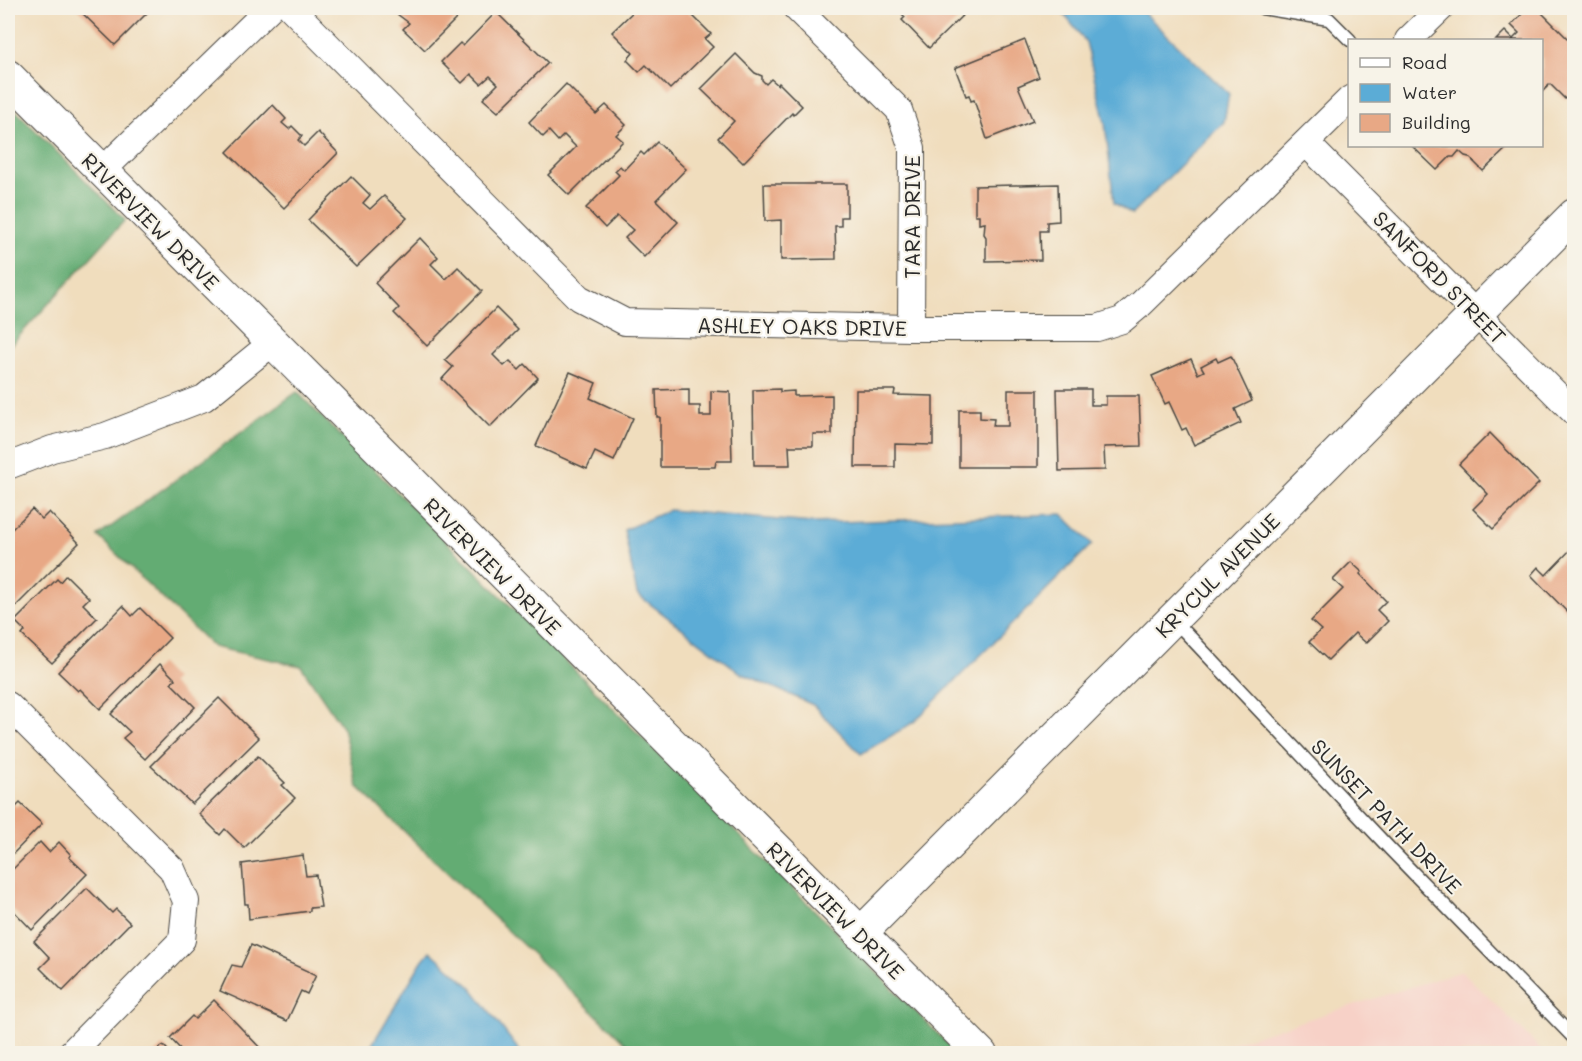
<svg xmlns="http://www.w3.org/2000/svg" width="1582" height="1061" font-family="Mali,sans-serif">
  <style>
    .built { fill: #f7d1c7 }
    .forest { fill: #64ac73; stroke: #486c4f; stroke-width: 1.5 }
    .water { fill: #5bacd6; stroke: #436c80; stroke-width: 1.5 }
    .building { fill: #e8a885 }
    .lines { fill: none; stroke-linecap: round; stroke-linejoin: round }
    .service-casing { stroke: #494641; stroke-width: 15 }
    .minor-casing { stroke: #494641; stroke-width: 28 }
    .tertiary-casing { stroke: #494641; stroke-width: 34 }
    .service { stroke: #fff; stroke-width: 12 }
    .minor { stroke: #fff; stroke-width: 26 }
    .tertiary { stroke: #fff; stroke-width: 32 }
    .labels { text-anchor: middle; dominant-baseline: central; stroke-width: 4.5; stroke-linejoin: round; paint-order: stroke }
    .street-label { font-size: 21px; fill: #2b2b2b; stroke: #f7f3e8 }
  </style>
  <rect width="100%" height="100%" fill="#f7f3e8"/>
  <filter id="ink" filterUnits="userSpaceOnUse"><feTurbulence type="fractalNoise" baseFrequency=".0167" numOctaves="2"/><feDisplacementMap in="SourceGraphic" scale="12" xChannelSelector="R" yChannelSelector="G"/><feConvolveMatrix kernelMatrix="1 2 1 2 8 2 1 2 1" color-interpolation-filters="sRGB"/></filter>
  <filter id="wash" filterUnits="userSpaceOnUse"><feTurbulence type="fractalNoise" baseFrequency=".008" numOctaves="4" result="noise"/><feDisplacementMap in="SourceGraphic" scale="24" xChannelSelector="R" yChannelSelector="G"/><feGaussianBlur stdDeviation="1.35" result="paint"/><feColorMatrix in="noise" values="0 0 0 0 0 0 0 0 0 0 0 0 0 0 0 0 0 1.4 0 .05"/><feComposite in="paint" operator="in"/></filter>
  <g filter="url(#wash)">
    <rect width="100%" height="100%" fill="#f0ddbd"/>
    <polygon class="built" points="1462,971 1545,1053 1200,1053"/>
    <g class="forest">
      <polygon points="8,103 125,220 8,348"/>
      <polygon points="297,392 957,1053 636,1053 357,786 343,728 301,666 213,647 98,536"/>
    </g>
    <g class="water">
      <polygon points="1059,8 1139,8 1229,94 1224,122 1132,214 1114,203 1105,123 1086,42"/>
      <polygon points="669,510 812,523 1062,514 1092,544 914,722 861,754 813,705 741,673 637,594 624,530"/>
      <polygon points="430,951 471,987 521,1053 367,1053 422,961"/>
    </g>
    <g id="blocks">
      <g class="building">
        <polygon points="77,8 152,8 115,45"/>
        <polygon points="389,8 467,8 425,50 403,29 409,23"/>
        <polygon points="637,8 685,8 711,34 705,39 713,47 670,89 646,65 639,72 627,60 633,53 612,32"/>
        <polygon points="896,8 970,8 929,48 902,20 905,17"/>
        <polygon points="1528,8 1537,8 1574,45 1574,90 1565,99 1550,84 1542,92 1542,40 1496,40 1505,31 1513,39 1519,33 1511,25"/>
        <polygon points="496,12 548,63 498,112 483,99 498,84 490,76 481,84 471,74 462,83 441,62 460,43 463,46"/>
        <polygon points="1025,40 1039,77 1018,86 1033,121 987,139 974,100 971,101 969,95 966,96 955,68"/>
        <polygon points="736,54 755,73 762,76 762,80 766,84 771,79 778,85 779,83 802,106 793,115 792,113 743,163 718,138 734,121 701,89"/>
        <polygon points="566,84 596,114 606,105 626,125 616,135 623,141 569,195 548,175 576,147 564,135 558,141 549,131 543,137 529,122"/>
        <polygon points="273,105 286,119 282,123 289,129 292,126 302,136 298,140 304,146 318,132 338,153 284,208 227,152"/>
        <polygon points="657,142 686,169 656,200 678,222 644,257 625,238 633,230 617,216 605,228 586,208 619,175 615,171 620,166 624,170 641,152 644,155"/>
        <polygon points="1412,146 1509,146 1483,171 1469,157 1465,156 1459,151 1454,157 1450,157 1437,170"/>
        <polygon points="351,176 370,195 363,203 370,209 384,196 407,218 356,267 308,220"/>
        <polygon points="764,184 847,184 847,217 841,217 841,226 835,226 836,259 781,260 781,220 765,221"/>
        <polygon points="1058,184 1059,221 1047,222 1047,231 1040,231 1041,260 986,261 986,237 984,234 985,223 979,224 979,215 975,215 975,186"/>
        <polygon points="420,238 438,257 431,264 446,279 458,267 482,291 427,346 394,313 399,308 375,283"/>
        <polygon points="496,308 518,330 493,355 504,366 510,361 519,370 525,364 538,378 490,427 442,379 453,367 445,360"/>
        <polygon points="1231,356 1252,401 1235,409 1241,423 1194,445 1186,428 1182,430 1169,402 1165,404 1152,376 1191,359 1198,374 1204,371 1201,366 1216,358 1218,362"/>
        <polygon points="570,372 596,383 590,398 633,418 614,461 595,452 587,469 536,446"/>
        <polygon points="689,389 689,406 700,406 700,416 711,416 711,391 730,392 732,461 716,461 715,467 660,467 660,417 657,417 656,390"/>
        <polygon points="780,389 780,392 794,391 794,396 832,395 832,434 813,434 813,446 789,446 790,465 754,465 753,390"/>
        <polygon points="1057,389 1091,389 1091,405 1106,405 1106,396 1139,396 1141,446 1104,447 1105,470 1059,471"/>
        <polygon points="856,390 895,390 894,395 933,396 933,445 895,444 895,467 855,467"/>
        <polygon points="1008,390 1038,390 1038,467 959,467 959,410 980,410 980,418 994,419 993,426 1008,426"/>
        <polygon points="1490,433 1539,483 1493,529 1473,509 1488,494 1459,464"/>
        <polygon points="32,509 42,519 49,512 79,543 8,614 8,533"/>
        <polygon points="1574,546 1574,619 1531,575 1538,567 1546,575"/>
        <polygon points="1351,562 1362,572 1360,574 1386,601 1377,610 1388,621 1366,643 1355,633 1328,660 1309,642 1321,630 1311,621 1343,589 1333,580"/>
        <polygon points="66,575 89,598 83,604 97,618 52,663 22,635 25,631 15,621 57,579 60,582"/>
        <polygon points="123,606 132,616 140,608 170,638 100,709 80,689 78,691 58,672"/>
        <polygon points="160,664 175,679 171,683 195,707 145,759 123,738 130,732 111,714"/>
        <polygon points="219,698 259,738 192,804 151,766"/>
        <polygon points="258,756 285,783 282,785 295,798 244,848 225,829 220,835 199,814"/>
        <polygon points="8,798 16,807 20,803 42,824 8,859"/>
        <polygon points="40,842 49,852 59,842 71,855 69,857 87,874 32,930 8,905 8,874"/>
        <polygon points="303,855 306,876 316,875 321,907 310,908 310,911 249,919 248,904 245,904 242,864"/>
        <polygon points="87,888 112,913 116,909 130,923 63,991 40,968 50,958 34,941"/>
        <polygon points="251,945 316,975 307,994 301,991 287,1021 220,991 232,965 241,967"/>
        <polygon points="214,1000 266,1054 185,1054 170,1038 192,1016 195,1019"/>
        <polygon points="162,1046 165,1047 171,1054 154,1054"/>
      </g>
    </g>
  </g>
  <g filter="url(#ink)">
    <use href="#blocks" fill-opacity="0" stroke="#494641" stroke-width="1.5"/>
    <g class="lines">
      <g class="service-casing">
        <g id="service">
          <polyline points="1262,8 1329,19 1350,40"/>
          <polyline points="1173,619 1391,850 1574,1038"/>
        </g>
      </g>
      <g class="minor-casing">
        <g id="minor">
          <polyline points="291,8 579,298 625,322 911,328 1097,328 1122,320 1141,304 1350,99"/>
          <polyline points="796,8 899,110 912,148 911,328"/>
          <polyline points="1408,40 1441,8"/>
          <polyline points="1306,143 1574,412"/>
          <polyline points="102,171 270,8"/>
          <polyline points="8,466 52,449 105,436 204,398 272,343"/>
          <polyline points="8,705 172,869 186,901 182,940 70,1054"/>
        </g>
      </g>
      <g class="tertiary-casing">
        <g id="tertiary">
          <polyline points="8,76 981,1054"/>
          <polyline points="860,934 1574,215"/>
        </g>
      </g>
      <use href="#service" class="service"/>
      <use href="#minor" class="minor"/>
      <use href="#tertiary" class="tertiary"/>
    </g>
  </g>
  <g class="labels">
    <g class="street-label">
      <text transform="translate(911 217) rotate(-90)">TARA DRIVE</text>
      <text transform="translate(151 221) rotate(45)">RIVERVIEW DRIVE</text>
      <text transform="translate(1440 277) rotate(45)">SANFORD STREET</text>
      <text transform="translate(802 326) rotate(1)">ASHLEY OAKS DRIVE</text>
      <text transform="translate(493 566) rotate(45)">RIVERVIEW DRIVE</text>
      <text transform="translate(1217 575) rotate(-45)">KRYCUL AVENUE</text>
      <text transform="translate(1387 816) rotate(46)">SUNSET PATH DRIVE</text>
      <text transform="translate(836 910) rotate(45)">RIVERVIEW DRIVE</text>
    </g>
  </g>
  <rect width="1582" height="1061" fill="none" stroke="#f7f3e8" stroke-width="30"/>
  <rect x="1348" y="39" width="195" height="108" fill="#f7f3e8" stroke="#a5a39c" stroke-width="1.5"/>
  <rect x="1360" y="58" width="30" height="9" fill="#ffffff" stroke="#a5a39c" stroke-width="1.5"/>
  <text x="1402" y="69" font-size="18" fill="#2b2b2b">Road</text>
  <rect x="1360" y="84" width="30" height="18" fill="#5bacd6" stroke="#a5a39c" stroke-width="1.5"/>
  <text x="1402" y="99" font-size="18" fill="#2b2b2b">Water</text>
  <rect x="1360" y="114" width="30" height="18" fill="#e8a885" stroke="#a5a39c" stroke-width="1.5"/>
  <text x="1402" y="129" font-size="18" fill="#2b2b2b">Building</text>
</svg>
